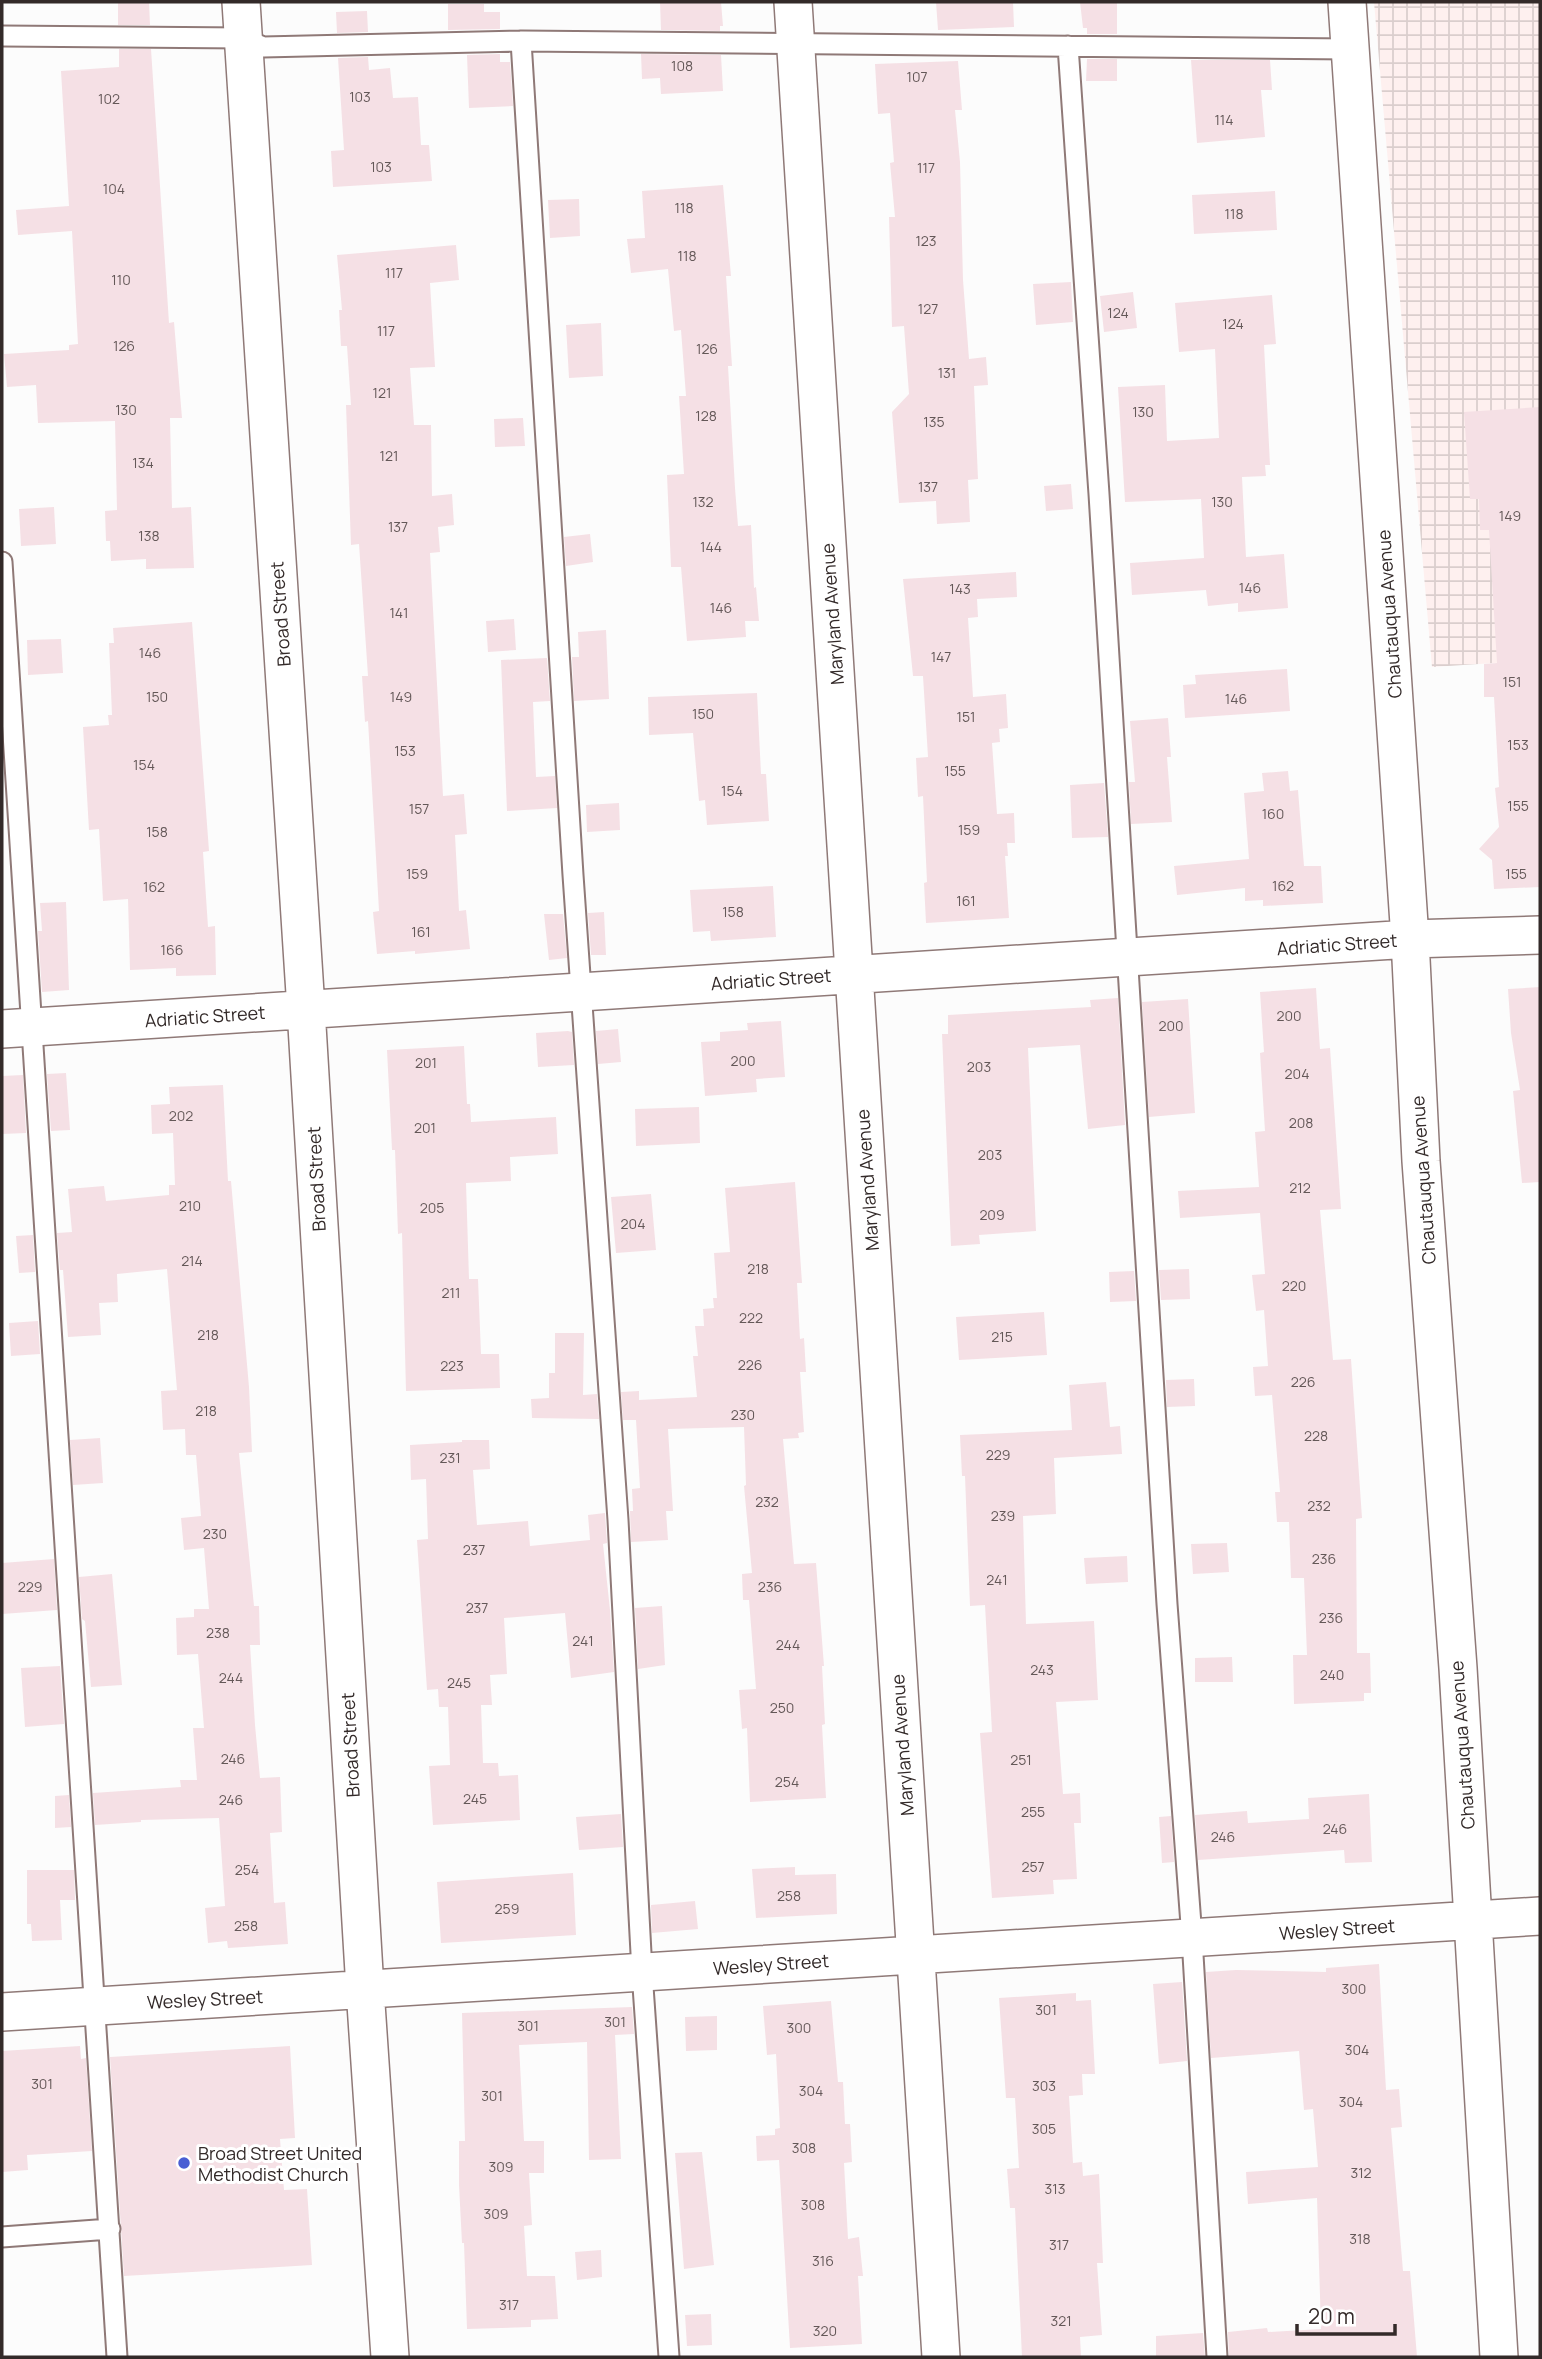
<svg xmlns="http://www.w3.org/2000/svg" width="1542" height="2359" viewBox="0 0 1542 2359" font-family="Manrope,sans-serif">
<defs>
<pattern id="industrial-grid" width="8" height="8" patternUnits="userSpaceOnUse" patternTransform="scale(1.75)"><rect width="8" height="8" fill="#fef0ef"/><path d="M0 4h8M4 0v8" fill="none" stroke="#dacecd"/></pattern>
</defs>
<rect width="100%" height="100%" fill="#fcfcfc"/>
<!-- industrial -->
<path fill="url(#industrial-grid)" d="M1374,2H1540V660L1432,667Z"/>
<!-- building -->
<path fill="#f5e0e5" d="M118,2H149L150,25H118Z
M660,2H721L723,26H720V31L661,30Z
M936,2H1013L1014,27L938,30Z
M1080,2H1117V34H1087V28H1083Z
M448,4H484V12H500V29L448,30Z
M367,11L368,32L337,33L336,12Z
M119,49H151L169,323L174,322L182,418H170L172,508L191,507L194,568L146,569V559L111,561L110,541H106L105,511L117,510L115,421L38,423L36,385L7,387L4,354L69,350V345L78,344L72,231L18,235L16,210L69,206L61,71L119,67Z
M500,54V62H510L513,106L469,108L467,55Z
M641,54L721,55L723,91L661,94L660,78L642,79Z
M368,57L369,70L390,68L393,98L418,97L421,145H429L432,181L333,187L331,151L344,150L338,58Z
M1087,59H1117V81H1086Z
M1191,60H1270L1272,90H1261L1265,137L1197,143Z
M958,61L962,110H955L960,162L963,280L969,359L986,357L988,385L974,386L978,479L968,480L970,522L937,524L936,501L899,503L892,412L909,394L904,326L892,327L889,217H895L890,163L894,162L890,113L878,114L875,64Z
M723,185L731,276H726L732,366H728L735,488L738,526L751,525L754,588L756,587L759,621H745L746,637L687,641L681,567H671L667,475L684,474L679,396H686L681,330L674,331L668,269L631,273L627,239L645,238L642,191Z
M1275,191L1277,230L1194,234L1192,195Z
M579,199L580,236L550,238L548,200Z
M456,245L459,280L430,283L435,367L410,368L414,425H431L432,496L452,494L454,525L438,527L440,552L430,553L443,796L464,794L467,834L455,835L459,911L466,910L470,949L415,954V951L377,954L373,912L379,911L375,840L368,721L365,722L362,676H368L359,544L351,545L346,405H351L347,346H341L339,310H342L337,255Z
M1071,282L1073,322L1036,325L1033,284Z
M1133,292L1137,328L1104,332L1100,296Z
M1272,295L1276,344L1264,345L1270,465H1265L1266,476L1242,477L1246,557L1284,554L1288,608L1238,612V603L1208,606L1206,590L1132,595L1130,563L1204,558L1201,499L1125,502L1118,387L1165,385L1167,441L1219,438L1215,349L1179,352L1175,303Z
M601,323L603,376L569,378L566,325Z
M1540,407V887L1494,889L1492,860L1479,849L1499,827L1495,788L1499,787L1494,697H1484V664L1497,663L1489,530H1480L1479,499H1470L1464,412Z
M523,418L525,446L495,447L494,419Z
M1071,484L1073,509L1046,511L1044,486Z
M54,507L56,544L21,546L19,509Z
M590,534L593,562L566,566L564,537Z
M1016,572L1017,597L977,599L978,617L968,618L973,697L1006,694L1008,728L999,729L1000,742L992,743L997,814L1014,813L1015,843H1007L1008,856H1005L1009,918L926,923L924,883L927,882L923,796L918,797L916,758L928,757L923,676H913L903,579Z
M514,619L516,650L488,652L486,621Z
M192,622L209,851L203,852L208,927L215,926L216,975L176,976V968L130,970L128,899L103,901L99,829L89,830L83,727L109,725L108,715H112L109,643H114L113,628Z
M606,630L609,699L574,701L572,657H579L578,632Z
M61,639L63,673L28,675L27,640Z
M547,658L550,701L533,702L536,777L555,776L557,808L507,811L501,660Z
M1287,669L1290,711L1185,718L1183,685L1196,684L1195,675Z
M757,693L761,774H766L769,821L707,825L705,800L699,801L693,733L649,735L648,697Z
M1168,718L1171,757H1167L1172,822L1131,824L1129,782H1135L1130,721Z
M1288,771L1290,791L1298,790L1304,866H1321L1323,903L1263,906V900L1245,901V888L1177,895L1174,866L1249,859L1244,793L1264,791L1262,773Z
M1104,783L1108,837L1072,838L1070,785Z
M619,803L620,830L587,832L586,805Z
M773,886L776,937L711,941L710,931L693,932L690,890Z
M66,902L69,990L42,992L38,931H42L40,903Z
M604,912L606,955H591L588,913Z
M544,914H563L567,958L549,960Z
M1540,987V1182L1522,1183L1513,1091L1520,1090L1511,1033L1508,989Z
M1316,988L1320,1049L1330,1048L1341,1209L1320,1210L1333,1360L1351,1359L1362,1518L1356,1519L1357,1653H1370L1371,1693H1364V1701L1294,1704L1293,1655H1307L1304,1578H1291L1289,1522H1277L1275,1492H1280L1272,1395L1255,1396L1253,1367L1268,1366L1264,1310L1256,1311L1252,1275L1265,1274L1260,1213L1180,1218L1178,1191L1259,1187L1255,1132L1265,1131L1260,1053L1264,1052L1260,992Z
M1118,998L1125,1125L1088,1129L1080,1045L1028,1048L1036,1231L979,1235L980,1244L951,1246L942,1034H948V1015L1091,1007L1090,1000Z
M1188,999L1195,1113L1149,1117L1142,1002Z
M781,1021L785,1077L756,1079L757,1092L705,1096L701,1042L720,1041V1032L748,1030L747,1023Z
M618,1029L621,1062L598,1064L596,1031Z
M568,1031L572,1032L574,1065L538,1067L536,1033Z
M464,1046L467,1104H470L471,1122L556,1117L558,1154L510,1157L511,1181L466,1183L469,1279H478L481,1354H499L500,1388L406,1391L402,1233L398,1234L395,1150H392L387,1050Z
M66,1073L70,1130L51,1131L47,1074Z
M23,1075L26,1133L2,1134V1076Z
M223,1085L228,1181H231L249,1387L252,1452L239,1453L254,1606H259L260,1645H250L255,1725L260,1778L280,1777L282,1832L270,1833L274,1903L285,1902L288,1944L228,1948L227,1941L208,1943L205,1908L225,1906L219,1818L141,1820V1822L95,1825L93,1793L181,1787L180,1780H197L193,1728H204L198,1654L177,1655L176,1618L194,1617V1609H209L204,1548L184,1550L181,1518L201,1516L196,1455H186L185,1429L163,1430L161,1391L177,1390L167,1269L117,1274L118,1302L99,1303L101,1335L68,1337L63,1270H60L57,1233L72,1232L68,1189L104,1186L106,1201L169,1195V1185H175L173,1133L152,1134L151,1105L170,1104L169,1087Z
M699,1107L700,1143L636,1146L635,1109Z
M795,1182L802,1283H797L800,1339L804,1338L806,1372H800L804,1432L798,1433L799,1438L783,1439L794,1564L816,1563L824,1666H822L825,1724L822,1725L826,1798L750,1802L747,1728L742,1729L739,1690L756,1689L749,1600H743L742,1574L752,1573L744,1486L746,1485L744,1427L668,1429L673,1511H666L668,1540L631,1542L630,1511H633L632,1489L640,1488L636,1420H623L621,1392L639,1391V1400L697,1397L693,1356H698L695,1326H704L703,1309L714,1308L713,1298H717L714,1253L730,1252L725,1188Z
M651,1194L656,1250L616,1253L611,1197Z
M33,1235L35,1272L19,1273L16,1236Z
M1189,1269L1190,1299L1161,1300L1159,1270Z
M1134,1271L1136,1301L1110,1302L1109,1272Z
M1044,1312L1047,1355L959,1360L956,1317Z
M38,1321L40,1354L11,1356L9,1323Z
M555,1333H584L583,1395L597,1394L599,1419L532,1418L531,1399L549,1398V1373H555Z
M1194,1379L1195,1406L1167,1407L1166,1380Z
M1106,1382L1110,1427L1120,1426L1122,1454L1054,1458L1056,1514L1023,1516L1026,1624L1094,1621L1098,1700L1056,1702L1063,1794L1080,1793L1081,1823H1074L1077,1879L1053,1880L1054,1894L992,1898L980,1733L992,1732L985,1605L970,1606L965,1476H962L960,1435L1072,1430L1069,1385Z
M100,1438L103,1483L73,1485L70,1440Z
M462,1440H489L490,1469L473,1470L477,1525L528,1521L530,1546L590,1540L588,1515L605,1513L607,1543L603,1544L610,1610L614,1672L571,1678L565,1613L504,1618L507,1674L490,1675L492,1705H481L483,1763H498L499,1776L518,1775L520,1820L433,1825L429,1766L450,1765L448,1707H439L438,1689L427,1690L417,1540L428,1539L426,1479L411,1480L410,1445L462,1442Z
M1227,1543L1229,1572L1193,1574L1191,1544Z
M1127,1556L1128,1582L1086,1584L1084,1558Z
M54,1559L57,1610L2,1614V1563Z
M112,1574L122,1685L91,1687L85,1621L82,1619L79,1577Z
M662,1606L665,1665L638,1669L635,1608Z
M1232,1657L1233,1682H1195V1658Z
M60,1666L64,1724L25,1727L21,1668Z
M1369,1794L1372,1862L1345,1863L1344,1850L1198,1860L1195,1815L1247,1811L1248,1823L1309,1819L1308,1798Z
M69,1795L71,1827L55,1828V1796Z
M621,1814L623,1847L579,1850L576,1817Z
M1171,1816L1174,1862L1162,1863L1159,1817Z
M795,1867V1875L836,1874L837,1914L756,1918L752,1869Z
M27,1870H74L75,1900H60L62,1940L32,1941L31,1924H27Z
M573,1873L576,1935L441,1943L437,1882Z
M695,1901L698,1929L652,1933L651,1905Z
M1379,1964L1386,2090L1399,2089L1402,2127L1391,2128L1403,2271H1410L1417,2357H1229L1228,2332L1267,2328L1268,2332L1321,2329L1317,2198L1248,2204L1246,2172L1318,2167L1313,2109L1304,2110L1299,2051L1211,2058L1206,1972L1236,1970L1326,1972V1968Z
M1182,1982L1187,2061L1159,2064L1153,1984Z
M1076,1993V2001L1091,2000L1095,2074H1082L1083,2095L1069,2096L1073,2163L1082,2162L1083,2176L1099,2174L1103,2263H1097L1102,2335L1080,2337L1081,2357H1022L1015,2208H1010L1007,2169L1019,2168L1015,2098H1006L999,1998Z
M831,2001L838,2082H843L845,2124H850L852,2162L844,2163L848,2239L859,2237L863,2276H858L862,2344L790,2348L779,2160L757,2161L756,2136L775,2135V2129L780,2128L776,2054L767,2055L763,2006Z
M632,2007L634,2034L615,2035L621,2159L589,2160L587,2042L519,2045L524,2141H544V2173H529L532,2225L524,2226L527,2276H555L558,2319L531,2320V2327L467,2329L464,2243H462L459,2185V2141H465L462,2013Z
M717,2016V2050L686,2051L685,2017Z
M80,2046L81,2059L86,2058L92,2151L27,2155L28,2170L2,2172V2051Z
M290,2046L295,2138L280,2139L284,2190L307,2189L312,2265L124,2276L110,2057Z
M702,2152L714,2265L684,2269L675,2153Z
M601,2250L602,2277L577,2280L575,2252Z
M711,2314L712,2345L687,2346L685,2315Z
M1203,2333L1205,2357H1156V2336Z"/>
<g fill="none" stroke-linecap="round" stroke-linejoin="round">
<defs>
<path id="service" d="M2,36L243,38L263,47L521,41L1350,49
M521,41L573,875L618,1520L642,1972L669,2357
M1068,46L1099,494L1167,1604L1192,1938L1217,2357
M2,562L117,2357
M2,2237L110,2229"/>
<path id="minor" d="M241,2L306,1009L365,1989L390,2357
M793,2L941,2357
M1347,2L1410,939L1421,1161L1458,1668L1499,2357
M2,1029L1410,939L1540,935
M2,2012L1540,1916"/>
</defs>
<!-- service casing -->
<use href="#service" stroke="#8f7977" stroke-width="23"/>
<!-- minor casing -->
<use href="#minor" stroke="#8f7977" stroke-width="40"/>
<!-- service -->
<use href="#service" stroke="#fff" stroke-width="19"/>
<!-- minor -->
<use href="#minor" stroke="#fff" stroke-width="37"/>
</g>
<!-- markers -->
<circle fill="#495ed3" stroke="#fff" stroke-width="2.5" cx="184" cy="2163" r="7"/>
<g text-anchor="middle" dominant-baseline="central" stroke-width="6" stroke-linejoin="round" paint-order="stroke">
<!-- number labels -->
<g font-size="14" fill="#645858">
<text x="682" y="65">108</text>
<text x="917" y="76">107</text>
<text x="360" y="96">103</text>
<text x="109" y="98">102</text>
<text x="1224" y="119">114</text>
<text x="381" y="166">103</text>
<text x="926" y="167">117</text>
<text x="114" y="188">104</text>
<text x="684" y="207">118</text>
<text x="1234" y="213">118</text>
<text x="926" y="240">123</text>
<text x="687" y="255">118</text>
<text x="394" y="272">117</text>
<text x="121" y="279">110</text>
<text x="928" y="308">127</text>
<text x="1118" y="312">124</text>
<text x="1233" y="323">124</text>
<text x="386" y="330">117</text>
<text x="124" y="345">126</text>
<text x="707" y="348">126</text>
<text x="947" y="372">131</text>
<text x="382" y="392">121</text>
<text x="126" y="409">130</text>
<text x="1143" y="411">130</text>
<text x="706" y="415">128</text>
<text x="934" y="421">135</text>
<text x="389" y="455">121</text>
<text x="143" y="462">134</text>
<text x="928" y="486">137</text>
<text x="703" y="501">132</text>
<text x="1222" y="501">130</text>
<text x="1510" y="515">149</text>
<text x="398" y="526">137</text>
<text x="149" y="535">138</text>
<text x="711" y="546">144</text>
<text x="1250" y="587">146</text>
<text x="960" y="588">143</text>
<text x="721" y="607">146</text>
<text x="399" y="612">141</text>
<text x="150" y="652">146</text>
<text x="941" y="656">147</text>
<text x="1512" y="681">151</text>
<text x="157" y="696">150</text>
<text x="401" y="696">149</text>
<text x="1236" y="698">146</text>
<text x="703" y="713">150</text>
<text x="966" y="716">151</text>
<text x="1518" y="744">153</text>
<text x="405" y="750">153</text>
<text x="144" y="764">154</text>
<text x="955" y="770">155</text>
<text x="732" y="790">154</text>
<text x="1518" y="805">155</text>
<text x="419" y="808">157</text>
<text x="1273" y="813">160</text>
<text x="969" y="829">159</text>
<text x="157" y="831">158</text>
<text x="417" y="873">159</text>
<text x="1516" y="873">155</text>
<text x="1283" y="885">162</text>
<text x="154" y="886">162</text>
<text x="966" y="900">161</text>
<text x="733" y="911">158</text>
<text x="421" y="931">161</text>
<text x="172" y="949">166</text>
<text x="1289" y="1015">200</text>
<text x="1171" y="1025">200</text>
<text x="743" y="1060">200</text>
<text x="426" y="1062">201</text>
<text x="979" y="1066">203</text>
<text x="1297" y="1073">204</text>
<text x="181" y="1115">202</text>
<text x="1301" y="1122">208</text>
<text x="425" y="1127">201</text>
<text x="990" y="1154">203</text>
<text x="1300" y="1187">212</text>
<text x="190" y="1205">210</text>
<text x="432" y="1207">205</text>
<text x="992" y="1214">209</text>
<text x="633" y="1223">204</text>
<text x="192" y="1260">214</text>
<text x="758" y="1268">218</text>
<text x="1294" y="1285">220</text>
<text x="451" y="1292">211</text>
<text x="751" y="1317">222</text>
<text x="208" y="1334">218</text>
<text x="1002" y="1336">215</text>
<text x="750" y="1364">226</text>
<text x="452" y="1365">223</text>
<text x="1303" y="1381">226</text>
<text x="206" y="1410">218</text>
<text x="743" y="1414">230</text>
<text x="1316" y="1435">228</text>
<text x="998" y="1454">229</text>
<text x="450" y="1457">231</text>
<text x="767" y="1501">232</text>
<text x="1319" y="1505">232</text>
<text x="1003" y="1515">239</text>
<text x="215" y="1533">230</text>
<text x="474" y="1549">237</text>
<text x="1324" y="1558">236</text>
<text x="997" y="1579">241</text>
<text x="30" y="1586">229</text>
<text x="770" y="1586">236</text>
<text x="477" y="1607">237</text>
<text x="1331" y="1617">236</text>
<text x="218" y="1632">238</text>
<text x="583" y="1640">241</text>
<text x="788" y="1644">244</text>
<text x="1042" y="1669">243</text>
<text x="1332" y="1674">240</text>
<text x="231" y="1677">244</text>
<text x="459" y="1682">245</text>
<text x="782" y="1707">250</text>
<text x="233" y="1758">246</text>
<text x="1021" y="1759">251</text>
<text x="787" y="1781">254</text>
<text x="475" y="1798">245</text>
<text x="231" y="1799">246</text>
<text x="1033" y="1811">255</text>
<text x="1335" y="1828">246</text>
<text x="1223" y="1836">246</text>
<text x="1033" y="1866">257</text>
<text x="247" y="1869">254</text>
<text x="789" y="1895">258</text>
<text x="507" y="1908">259</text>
<text x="246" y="1925">258</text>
<text x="1354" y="1988">300</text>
<text x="1046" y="2009">301</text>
<text x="615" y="2021">301</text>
<text x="528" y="2025">301</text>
<text x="799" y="2027">300</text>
<text x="1357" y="2049">304</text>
<text x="42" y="2083">301</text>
<text x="1044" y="2085">303</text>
<text x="811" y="2090">304</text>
<text x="492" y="2095">301</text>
<text x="1351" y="2101">304</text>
<text x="1044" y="2128">305</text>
<text x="804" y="2147">308</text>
<text x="501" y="2166">309</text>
<text x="1361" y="2172">312</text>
<text x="1055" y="2188">313</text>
<text x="813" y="2204">308</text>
<text x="496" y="2213">309</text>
<text x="1360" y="2238">318</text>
<text x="1059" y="2244">317</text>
<text x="823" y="2260">316</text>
<text x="509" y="2304">317</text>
<text x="1061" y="2320">321</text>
<text x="825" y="2330">320</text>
</g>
<!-- street labels -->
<g font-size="18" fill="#332a29" stroke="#fff">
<text transform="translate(280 614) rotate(-94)">Broad Street</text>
<text transform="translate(832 614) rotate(-94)">Maryland Avenue</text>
<text transform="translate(1389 614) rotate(-94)">Chautauqua Avenue</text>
<text transform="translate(1337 944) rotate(-4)">Adriatic Street</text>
<text transform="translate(771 979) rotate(-4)">Adriatic Street</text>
<text transform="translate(205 1016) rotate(-4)">Adriatic Street</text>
<text transform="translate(316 1179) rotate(-93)">Broad Street</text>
<text transform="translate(867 1180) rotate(-94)">Maryland Avenue</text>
<text transform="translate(1423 1180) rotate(-94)">Chautauqua Avenue</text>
<text transform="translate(350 1745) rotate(-93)">Broad Street</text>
<text transform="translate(902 1745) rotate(-94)">Maryland Avenue</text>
<text transform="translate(1462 1745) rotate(-94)">Chautauqua Avenue</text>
<text transform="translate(1337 1929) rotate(-4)">Wesley Street</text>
<text transform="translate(771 1964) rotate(-4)">Wesley Street</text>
<text transform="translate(205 1999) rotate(-3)">Wesley Street</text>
</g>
<!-- poi labels -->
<g font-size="18" fill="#332a29" stroke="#fff" text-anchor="start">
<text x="198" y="2153">Broad Street United<tspan x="198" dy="21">Methodist Church</tspan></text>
</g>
</g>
<!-- border -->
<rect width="1542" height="2359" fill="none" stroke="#332a29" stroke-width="7"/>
<!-- scale -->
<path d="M1297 2324v10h98v-10" fill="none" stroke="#332a29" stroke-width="3.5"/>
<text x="1308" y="2324" font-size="21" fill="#332a29" stroke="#ffffff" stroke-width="5" paint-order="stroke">20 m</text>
</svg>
